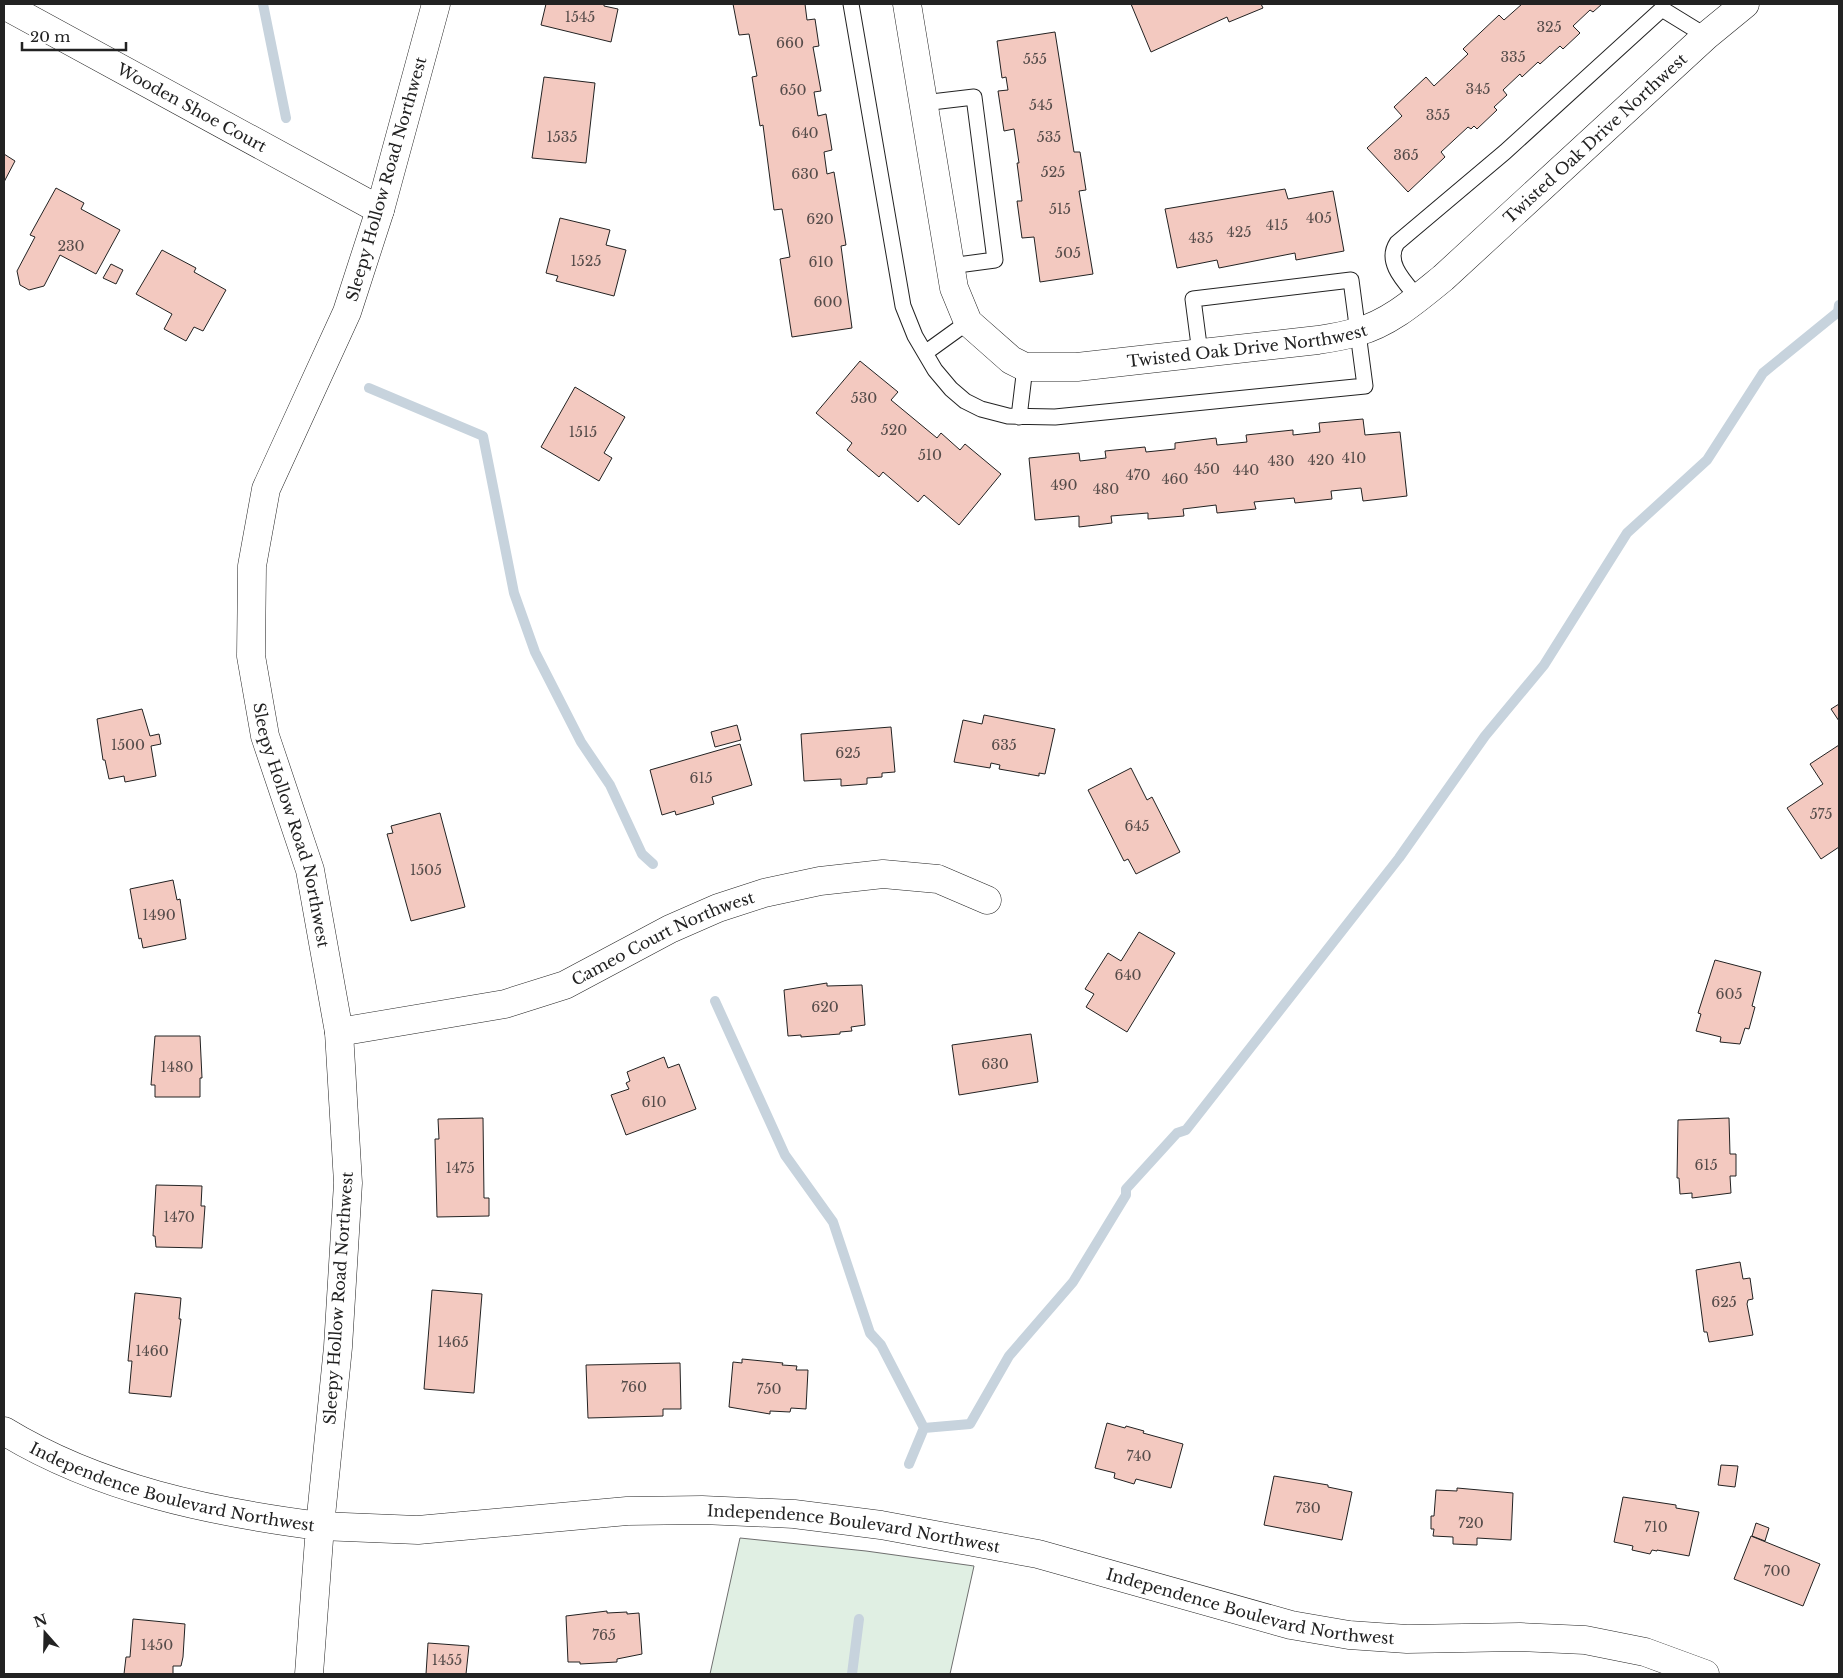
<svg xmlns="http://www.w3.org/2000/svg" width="1843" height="1678" viewBox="0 0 1843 1678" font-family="'Libre Baskerville',serif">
<rect width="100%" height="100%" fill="#fff"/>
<!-- green -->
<path fill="#e0efe3" stroke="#6f6f6f" d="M740,1538L866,1551L974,1566L950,1674H710Z"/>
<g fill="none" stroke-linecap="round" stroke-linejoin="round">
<!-- stream -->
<path stroke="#c7d3dd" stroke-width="10" d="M263,4L286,118
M369,388L483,436L514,593L535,652L581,742L610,785L642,854L653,864
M715,1001L785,1155L833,1222L870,1333L881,1345L924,1428
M924,1428L970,1424L1009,1356L1073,1282L1126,1195V1189L1177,1133L1186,1130L1399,858L1485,736L1544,665L1627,533L1707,460L1763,373L1838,312L1839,305
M909,1464L924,1428
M852,1674L859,1619"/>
</g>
<!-- building -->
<path fill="#f3c9c0" stroke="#222" d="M546,4H604V6L618,9L611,42L541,25Z
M733,4H805L807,20L815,19L819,46L813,47L821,91L814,92L818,116L826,114L832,150L824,152L827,174L834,172L846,245L841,246L852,328L792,337L780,259L790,257L782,209L774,210L763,125L760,126L752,77L757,76L749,34L739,35Z
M1131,4H1261L1263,8L1229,22L1227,17L1151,52Z
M1522,4H1602L1593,12L1590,10L1573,26L1580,33L1563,49L1560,46L1540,64L1538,62L1522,77L1520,74L1503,90L1507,95L1494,107L1497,110L1477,129L1474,126L1471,129L1468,127L1441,152L1445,157L1408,192L1367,148L1402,116L1394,107L1426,77L1434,86L1468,54L1463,49L1499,15L1504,20Z
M1055,32L1074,152H1080L1086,190L1079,191L1093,274L1040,282L1034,237L1022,238L1017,201H1022L1017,163H1019L1014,129L1004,131L998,91L1008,90L1006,77L1002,78L997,41Z
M544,77L595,83L586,163L532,158Z
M4,154L15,161L4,182Z
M56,188L84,203L81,209L120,230L96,274L60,255L44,286L29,290L20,285L17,271L35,237L30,235Z
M1285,189L1288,199L1333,191L1344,251L1296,260L1295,253L1219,268L1217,260L1177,268L1165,209Z
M560,218L610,230L606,245L626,250L614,296L556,281L558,276L546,273Z
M162,250L196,268L194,272L226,290L203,331L194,327L186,341L164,329L172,314L136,294Z
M111,264L123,270L116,284L103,278Z
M860,361L898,392L891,400L937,438L941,433L960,450L965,444L1001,474L959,525L924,495L918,502L883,472L879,477L847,450L852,443L816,413Z
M575,387L625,417L604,453L612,458L599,481L541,447Z
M1363,419L1365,435L1400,432L1407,496L1363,501L1361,488L1331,491L1332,499L1295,503L1294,498L1254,502L1256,509L1217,513L1216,505L1183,509L1184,516L1148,519V513L1111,516L1112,523L1079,527V516L1035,520L1029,458L1079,453L1080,461L1106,458L1105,451L1145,447L1146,452L1175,449V443L1216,438L1217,445L1247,442L1246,435L1293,430V435L1320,432L1319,423Z
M1839,704V721L1831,709Z
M142,709L150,736L159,734L161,744L151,746L156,776L125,782L124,776L109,779L105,760H103L97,719Z
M984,715L1055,729L1045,774L1039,773V776L999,769L1000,765L991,763L990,768L954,762L963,720L982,724Z
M737,725L741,740L715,747L711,732Z
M891,727L895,772L882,773V777L867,778V784L841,786V779L804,781L801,734Z
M740,744L752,785L712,797L714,804L676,815L675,811L662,815L650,770Z
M1839,745V847L1821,859L1787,808L1823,784L1810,764Z
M1131,768L1147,800L1152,797L1180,852L1136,874L1128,859L1124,861L1088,790Z
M440,813L465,907L411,921L387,834L393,833L391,826Z
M173,880L177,900L180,899L186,939L143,948L141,938L139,939L130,889Z
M1139,932L1175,953L1127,1032L1086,1007L1094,994L1085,989L1108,953L1121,961Z
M1715,960L1761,972L1752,1006L1755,1007L1749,1029L1745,1028L1740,1044L1720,1042L1721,1037L1696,1031L1701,1014L1698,1013Z
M827,983V986L862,985L865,1025L851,1027L852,1031L840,1032V1034L801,1037V1035L788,1036L784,990Z
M1031,1034L1038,1082L959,1095L952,1045Z
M155,1036H200L202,1078H200V1097H155V1085H151Z
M664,1057L668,1068L679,1064L696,1109L626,1135L611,1095L629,1089L626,1083L630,1081L627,1072Z
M483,1118L484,1198H489V1216L437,1217L435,1139H439L438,1119Z
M1729,1118L1730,1154H1736V1176H1730L1731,1193L1692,1198V1193L1680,1194L1679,1178H1677L1678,1120Z
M156,1185L202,1186L201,1206H205L202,1248L156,1247L155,1236H153Z
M1740,1262L1743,1279L1750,1278L1753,1299L1748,1300L1747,1304L1753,1335L1709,1342L1707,1332H1704L1696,1270Z
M432,1290L482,1294L474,1393L424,1389Z
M135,1293L181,1298L179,1319H181L171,1397L129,1393L132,1361H128Z
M742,1359L783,1363L782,1365L797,1366L796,1370H808L806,1409L791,1408L790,1412L770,1411V1414L729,1407L733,1362L742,1363Z
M680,1363L681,1409H663V1416L588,1418L586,1365Z
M1107,1423L1125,1428L1126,1426L1144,1431L1143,1433L1183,1444L1171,1488L1136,1479L1134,1484L1114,1478L1115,1473L1095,1468Z
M1721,1465L1738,1466L1735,1487L1718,1485Z
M1274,1476L1328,1485V1487L1352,1492L1342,1540L1264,1525Z
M1457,1488L1513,1493L1511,1540L1477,1538V1545L1453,1544V1537L1433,1536L1434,1529H1431V1516H1434L1436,1490L1457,1491Z
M1623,1497L1676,1505V1508L1699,1512L1689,1556L1657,1550V1551L1652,1550L1650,1554L1632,1550L1633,1546L1614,1542Z
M1756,1523L1769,1528L1765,1541L1752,1536Z
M1751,1536L1820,1564L1803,1606L1734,1579Z
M607,1611V1613L627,1612V1614L639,1613L642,1654L617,1659V1662L580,1664V1662H568L566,1616Z
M133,1619L185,1624L183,1657L181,1666H173V1674H124L126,1657H130Z
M428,1643L469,1646L466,1674H426Z"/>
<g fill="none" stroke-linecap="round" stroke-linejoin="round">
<defs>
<path id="lane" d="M851,4L903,306L915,336L935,370L951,389L965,401L981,409L1008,416L1055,417L1365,386L1351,280L1193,299L1200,353
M923,103L974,97L995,260L950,266
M1418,298C1406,283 1384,263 1397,243L1505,152L1662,9L1706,36
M925,353L968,322
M1019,417L1025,367"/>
<g id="street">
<path id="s1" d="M907,4L954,288L968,322L1011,360L1025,367H1077L1318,340C1331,338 1344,336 1357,332C1390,323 1417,299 1443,278L1706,36L1745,4"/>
<path id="s2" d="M4,5L380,210"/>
<path id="s3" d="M339,1032L505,1004L565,985L670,929L718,908L764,893L820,881L883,874L938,879L987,900"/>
<path id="s4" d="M4,1431C99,1489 211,1512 320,1526L309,1674"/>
</g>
<g id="secondary">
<path id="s5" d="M436,4L380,210L347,312L266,489L252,566L251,656L265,736L310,870L339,1032L348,1183L338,1347L320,1526L418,1530L627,1511L702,1510L794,1514L881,1525L1038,1554L1291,1625L1349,1635L1407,1639L1520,1637L1585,1640L1645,1652L1705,1674"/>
</g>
</defs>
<!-- lane casing -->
<use href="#lane" stroke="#222" stroke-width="17"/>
<!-- street casing -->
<use href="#street" stroke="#222" stroke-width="29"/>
<!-- secondary casing -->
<use href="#secondary" stroke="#222" stroke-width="29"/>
<!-- lane -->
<use href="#lane" stroke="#fff" stroke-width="15"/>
<!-- street -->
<use href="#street" stroke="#fff" stroke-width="28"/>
<!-- secondary -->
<use href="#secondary" stroke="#fff" stroke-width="28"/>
</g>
<g text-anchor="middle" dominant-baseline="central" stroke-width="4" stroke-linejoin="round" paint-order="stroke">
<!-- number labels -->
<g font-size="14" fill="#564c4a">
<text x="580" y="17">1545</text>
<text x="1549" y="27">325</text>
<text x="790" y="43">660</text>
<text x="1513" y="57">335</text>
<text x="1035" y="59">555</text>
<text x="1478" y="89">345</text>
<text x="793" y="90">650</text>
<text x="1041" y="105">545</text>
<text x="1438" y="115">355</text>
<text x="805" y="133">640</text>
<text x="562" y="137">1535</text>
<text x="1049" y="137">535</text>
<text x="1406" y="155">365</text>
<text x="1053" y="172">525</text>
<text x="805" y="174">630</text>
<text x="1060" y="209">515</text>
<text x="1319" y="218">405</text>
<text x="820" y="219">620</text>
<text x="1277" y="225">415</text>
<text x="1239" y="232">425</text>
<text x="1201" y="238">435</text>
<text x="71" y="246">230</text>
<text x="1068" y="253">505</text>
<text x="586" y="261">1525</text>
<text x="821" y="262">610</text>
<text x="828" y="302">600</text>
<text x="864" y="398">530</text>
<text x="894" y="430">520</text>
<text x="583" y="432">1515</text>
<text x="930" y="455">510</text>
<text x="1354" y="458">410</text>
<text x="1321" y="460">420</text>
<text x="1281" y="461">430</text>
<text x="1207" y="469">450</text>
<text x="1246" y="470">440</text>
<text x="1138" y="475">470</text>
<text x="1175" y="479">460</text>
<text x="1064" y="485">490</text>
<text x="1106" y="489">480</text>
<text x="128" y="745">1500</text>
<text x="1004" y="745">635</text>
<text x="848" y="753">625</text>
<text x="701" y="778">615</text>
<text x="1821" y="814">575</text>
<text x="1137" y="826">645</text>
<text x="426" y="870">1505</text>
<text x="159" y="915">1490</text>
<text x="1128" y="975">640</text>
<text x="1729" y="994">605</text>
<text x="825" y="1007">620</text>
<text x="995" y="1064">630</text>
<text x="177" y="1067">1480</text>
<text x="654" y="1102">610</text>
<text x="1706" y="1165">615</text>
<text x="460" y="1168">1475</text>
<text x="179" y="1217">1470</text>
<text x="1724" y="1302">625</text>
<text x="453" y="1342">1465</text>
<text x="152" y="1351">1460</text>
<text x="634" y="1387">760</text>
<text x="769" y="1389">750</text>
<text x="1139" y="1456">740</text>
<text x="1308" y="1508">730</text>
<text x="1471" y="1523">720</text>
<text x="1656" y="1527">710</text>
<text x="1777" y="1571">700</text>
<text x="604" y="1635">765</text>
<text x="157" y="1645">1450</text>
<text x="447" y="1660">1455</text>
</g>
<!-- street labels -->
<g font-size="16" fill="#222" stroke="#fff">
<text stroke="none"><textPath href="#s2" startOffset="214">Wooden Shoe Court</textPath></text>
<text stroke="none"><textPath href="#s1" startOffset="1041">Twisted Oak Drive Northwest</textPath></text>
<text transform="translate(386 179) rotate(-74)">Sleepy Hollow Road Northwest</text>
<text stroke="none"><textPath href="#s1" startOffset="621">Twisted Oak Drive Northwest</textPath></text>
<text stroke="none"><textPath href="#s5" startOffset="858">Sleepy Hollow Road Northwest</textPath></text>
<text stroke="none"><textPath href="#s3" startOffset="340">Cameo Court Northwest</textPath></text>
<text transform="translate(338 1298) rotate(-86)">Sleepy Hollow Road Northwest</text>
<text stroke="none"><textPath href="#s4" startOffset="179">Independence Boulevard Northwest</textPath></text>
<text stroke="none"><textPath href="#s5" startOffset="2102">Independence Boulevard Northwest</textPath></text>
<text stroke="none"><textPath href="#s5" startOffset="2508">Independence Boulevard Northwest</textPath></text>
</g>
</g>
<!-- border -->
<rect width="1843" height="1678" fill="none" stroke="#222222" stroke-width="10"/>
<!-- north arrow -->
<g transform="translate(45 1633) rotate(340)" stroke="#ffffff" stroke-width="4" paint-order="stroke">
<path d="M0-4L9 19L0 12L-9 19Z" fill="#222222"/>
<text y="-8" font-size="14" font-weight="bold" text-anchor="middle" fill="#222222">N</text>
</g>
<!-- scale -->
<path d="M22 42v8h104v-8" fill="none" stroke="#222222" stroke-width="2.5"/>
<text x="30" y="42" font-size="15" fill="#222222" stroke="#ffffff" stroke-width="4" paint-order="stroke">20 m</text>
</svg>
